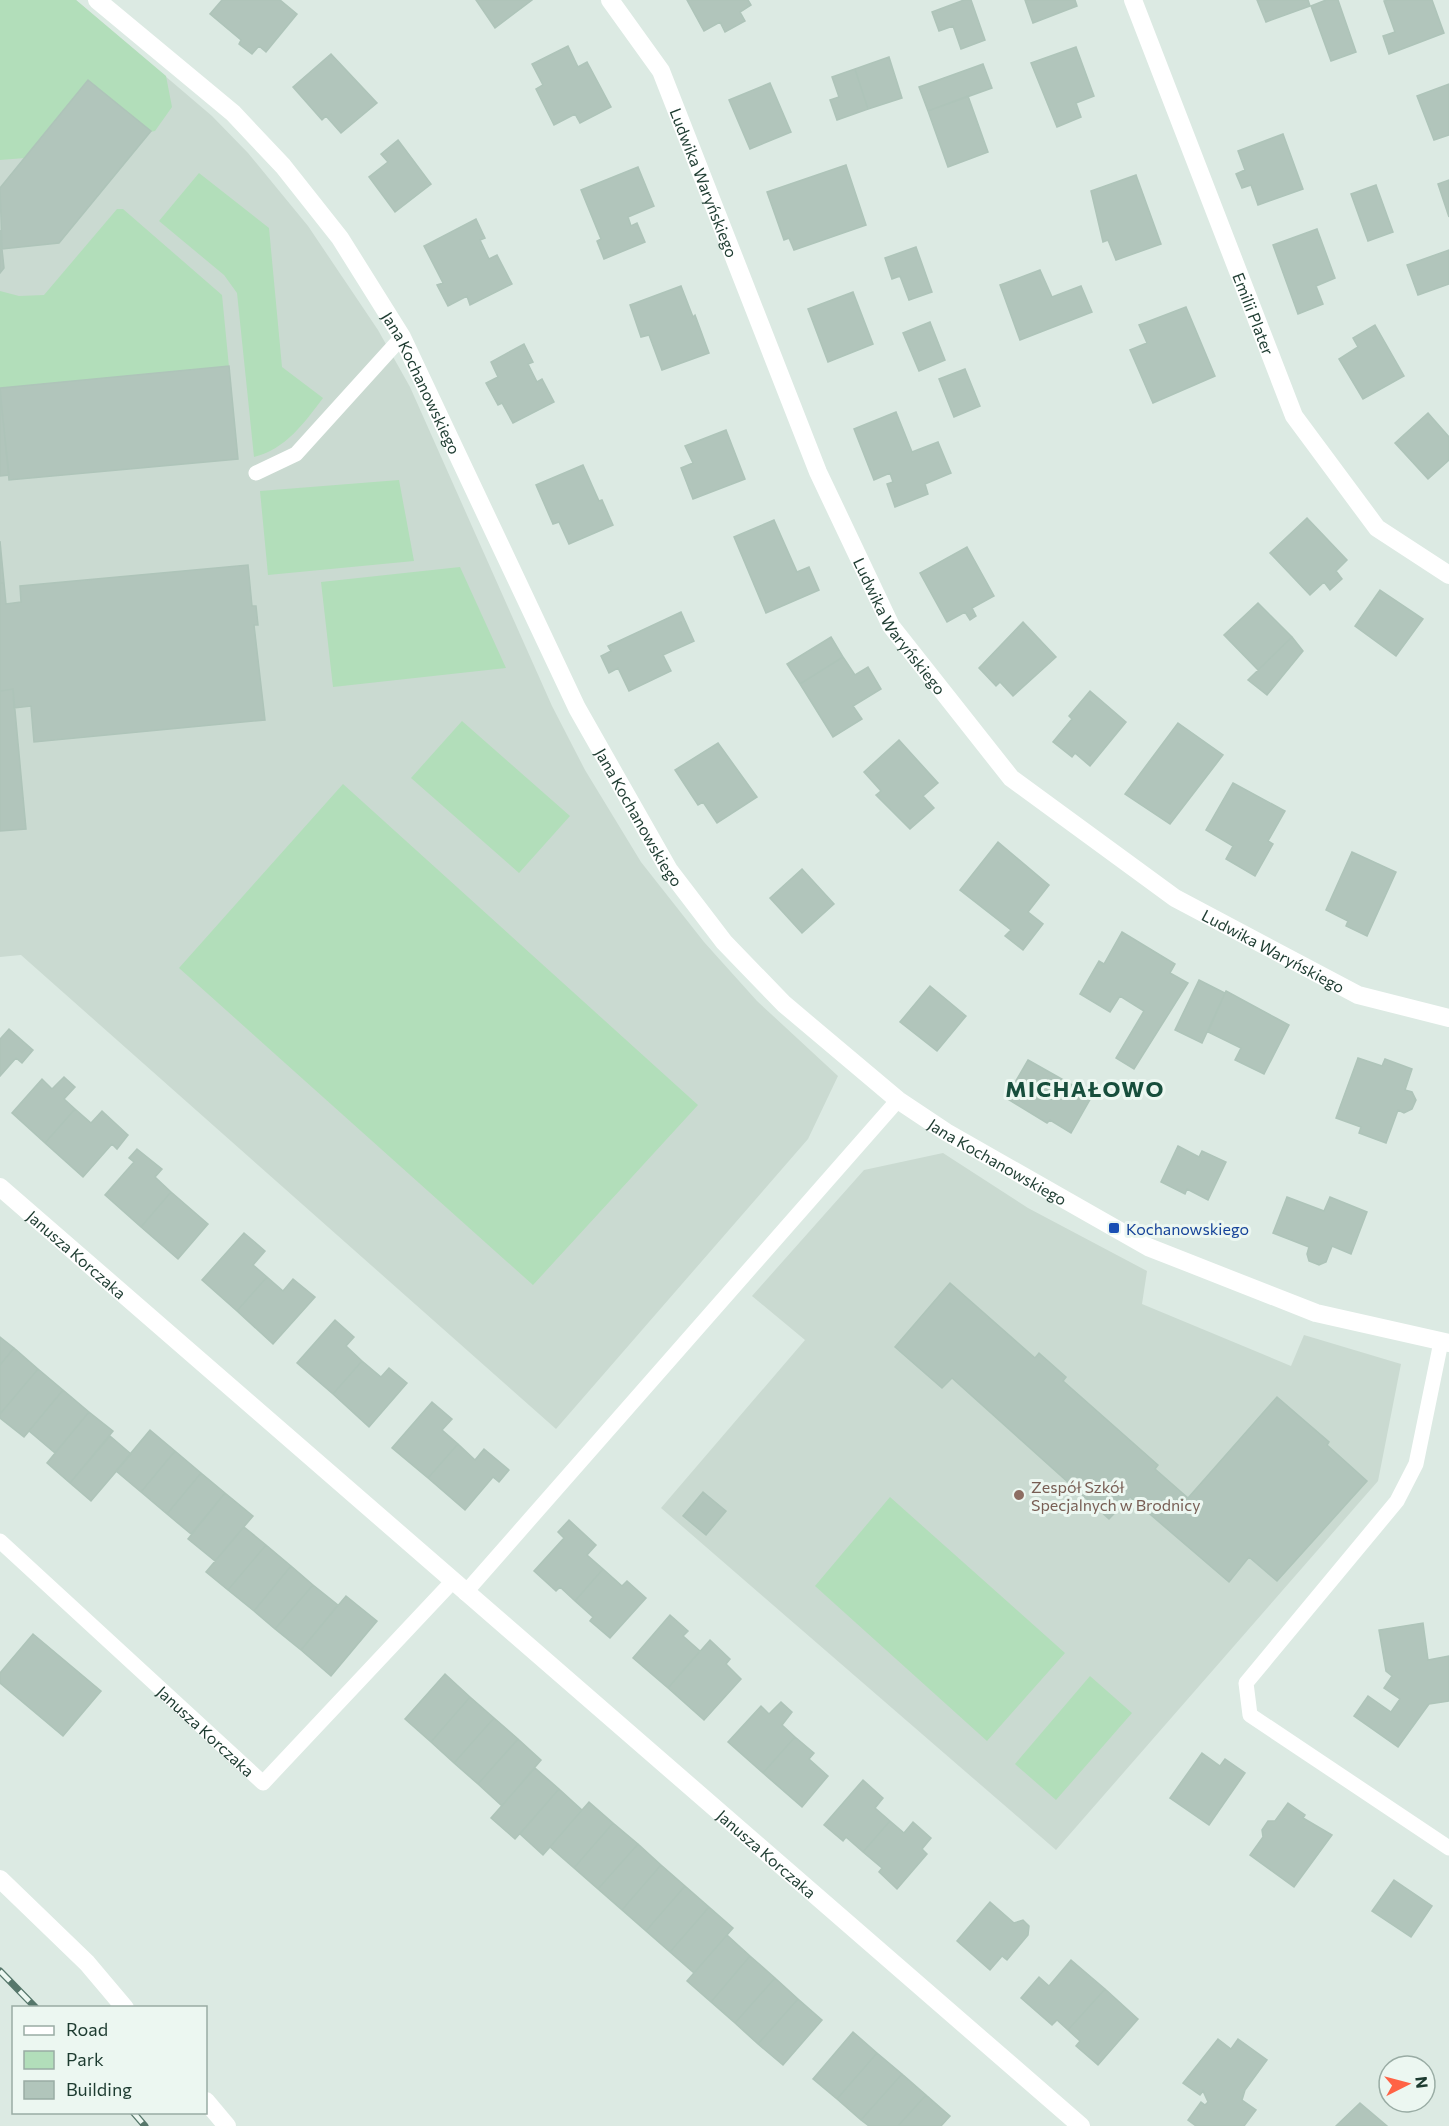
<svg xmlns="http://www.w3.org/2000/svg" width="1449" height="2126" viewBox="0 0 1449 2126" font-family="Commissioner,sans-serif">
<rect width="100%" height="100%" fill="#dceae3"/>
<!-- built -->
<path fill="#cadad1" d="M0,0H76L212,116L248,153L308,226L378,330L410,387L552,706L585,770L641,862L704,942L757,1001L838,1076L808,1139L556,1429L21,955L0,957Z
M943,1153L1028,1208L1147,1271L1142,1304L1291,1366L1304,1335L1401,1364L1378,1481L1056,1850L661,1508L805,1340L752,1296L864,1170Z"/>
<!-- green -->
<path fill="#b2deba" d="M0,0H76L166,76L172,107L155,131L25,158L0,160Z
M199,173L269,228L282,367L323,398C304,423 286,449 254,457L237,293L224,275L159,221Z
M117,209H123L222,295L229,367L0,389V291L19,296L44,295Z
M399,480L414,561L268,575L260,491Z
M460,567L506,668L333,687L321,582Z
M462,721L570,816L519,873L411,778Z
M343,784L698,1105L533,1285L179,968Z
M890,1497L1065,1653L987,1741L815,1586Z
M1090,1676L1132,1713L1056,1800L1015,1764Z"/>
<!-- building -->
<path fill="#b1c5bb" stroke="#aec4b9" stroke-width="1.5" d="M222,0H280L297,14L266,52L259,46L252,54L239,44L241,40L210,14Z
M476,0H532L495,28Z
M687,0H748L751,5L740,12L745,21L725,32L720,22L704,31Z
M964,0H971L985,40L961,49L953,26L939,31L932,12Z
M1025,0H1075L1077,6L1033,23Z
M1257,0H1308L1310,6L1266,22Z
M1326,0H1338L1356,52L1331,61L1311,6Z
M1388,0H1432L1444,33L1389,54L1383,36L1395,32L1384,1Z
M568,46L578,67L587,62L611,107L580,123L575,114L554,125L536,89L543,85L532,64Z
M1076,47L1094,96L1076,103L1081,117L1057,127L1031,63Z
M331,54L377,103L341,133L326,116L322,120L293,87Z
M889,57L902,98L868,109L855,69Z
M983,64L992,88L928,111L919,87Z
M855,69L868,109L837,120L830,100L839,97L832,77Z
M88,80L151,131L59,243L2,249L0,188Z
M770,83L791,132L750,149L729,100Z
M1449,84V135L1434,140L1417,96Z
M968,96L988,152L948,167L928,111Z
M1283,134L1303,189L1258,205L1251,185L1242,188L1236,174L1245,170L1238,151Z
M398,140L431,184L395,212L369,177L388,162L381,154Z
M846,165L866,225L794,250L789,238L784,240L767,192Z
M638,167L654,206L628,217L631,226L637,223L645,242L604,259L597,241L601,239L581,190Z
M1136,175L1161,244L1116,260L1108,240L1103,242L1091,191Z
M1449,180V217L1438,184Z
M1376,185L1393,232L1368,241L1351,194Z
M476,219L485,238L480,240L489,259L497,255L512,284L470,305L467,296L448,306L437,285L443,283L424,246Z
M1317,229L1335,278L1316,286L1323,304L1298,314L1273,245Z
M0,230L4,268L0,273Z
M916,247L932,292L909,300L900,276L892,279L885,258Z
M1449,250V284L1418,295L1407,265Z
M1040,270L1052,297L1081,286L1092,312L1020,340L1000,285Z
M681,286L693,317L695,315L709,353L662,370L649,335L641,337L630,305Z
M853,292L873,344L828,362L808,309Z
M1186,307L1215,376L1153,403L1130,350L1147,343L1139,325Z
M930,322L945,360L919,371L903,333Z
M1375,325L1404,376L1363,399L1339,359L1358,347L1353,338Z
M524,344L533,362L528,364L537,382L542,379L554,402L513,423L502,403L498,405L486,383L498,377L491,362Z
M229,366L238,459L9,480L0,388Z
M965,369L980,406L954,417L939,379Z
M0,393L9,475L0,476Z
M896,412L912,452L938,442L951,473L925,484L928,494L895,507L887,484L893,482L890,473L874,480L854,429Z
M1428,413L1449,437V460L1428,479L1395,443Z
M726,430L745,479L693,499L681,468L693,463L685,446Z
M583,465L599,501L602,500L613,525L569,544L559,522L553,524L536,485Z
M1307,518L1347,560L1336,571L1342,579L1330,590L1324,582L1310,595L1270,553Z
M774,520L797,572L809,567L819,590L766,613L734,537Z
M0,541L4,583H0Z
M967,547L994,596L972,608L976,616L970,620L965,612L947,622L920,573Z
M248,565L252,606H256L258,625H254L265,720L34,742L31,706L14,708L13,689L0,691V583H4L6,604L21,602L20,586Z
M1380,590L1423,619L1396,656L1355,626Z
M1258,603L1292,637L1258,670L1224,635Z
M681,612L694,641L663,655L671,671L629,691L618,668L609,673L601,656L611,651L608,646Z
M1023,622L1056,657L1013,696L1000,682L996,686L979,668Z
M831,637L843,657L800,684L787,664Z
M1292,637L1303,651L1267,695L1248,680Z
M843,657L855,675L868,667L881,689L853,706L862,719L833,737L800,684Z
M13,689L26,829L0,831V691Z
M1090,691L1126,722L1090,766L1075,753L1072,757L1053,742L1072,719L1069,716Z
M1178,723L1223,755L1170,824L1125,794Z
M899,740L938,783L923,796L934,808L910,829L876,795L881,791L864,772Z
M718,743L757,797L717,823L703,802L698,805L675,770Z
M1233,783L1285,811L1268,841L1273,844L1255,876L1226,859L1233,846L1206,830Z
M998,842L1049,885L1028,912L1043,924L1023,950L1005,936L1011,930L960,890Z
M1352,852L1396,872L1367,936L1346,926L1348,921L1326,910Z
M802,869L834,904L802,933L770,898Z
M1122,932L1175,964L1170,973L1188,983L1134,1069L1116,1058L1144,1011L1120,996L1110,1012L1080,994L1099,961L1104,964Z
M1199,980L1225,993L1202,1043L1175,1030Z
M930,986L966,1016L937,1051L900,1022Z
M1226,991L1289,1025L1264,1074L1235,1060L1241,1048L1208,1032Z
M9,1029L33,1050L22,1063L16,1058L0,1076V1039Z
M1358,1058L1382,1066L1385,1059L1412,1069L1405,1090L1412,1092L1416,1100L1412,1109L1404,1113L1398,1110L1386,1143L1359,1133L1361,1127L1336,1118Z
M1028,1060L1092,1096L1071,1133L1050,1120L1047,1123L1006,1098Z
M64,1077L75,1087L64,1099L75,1109L45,1143L12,1113L42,1079L52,1089Z
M75,1109L91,1123L102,1111L128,1135L117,1149L112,1144L83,1177L45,1143Z
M1178,1146L1199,1157L1202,1151L1226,1162L1208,1200L1187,1189L1185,1194L1161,1182Z
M137,1149L162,1169L155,1177L171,1192L141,1227L105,1195L134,1162L129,1158Z
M171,1192L208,1224L178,1259L141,1227Z
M1287,1197L1324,1211L1330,1197L1367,1212L1351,1254L1332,1246L1326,1262L1319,1265L1309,1261L1307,1254L1309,1247L1273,1233Z
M244,1233L265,1251L253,1265L267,1277L237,1311L202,1280Z
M267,1277L283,1291L293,1279L315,1297L273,1344L237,1311Z
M950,1283L1035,1358L1039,1353L1066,1377L1063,1381L1158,1465L1155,1469L1188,1498L1277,1397L1329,1442L1327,1445L1367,1481L1277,1581L1249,1557L1229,1582L1130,1497L1109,1519L952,1378L942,1388L895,1347Z
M335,1320L354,1337L346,1346L362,1361L333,1394L297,1363Z
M0,1337L14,1348L0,1365Z
M14,1348L38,1369L0,1414V1365Z
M362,1361L381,1377L389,1368L407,1383L369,1427L333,1394Z
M38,1369L63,1390L24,1437L0,1418V1414Z
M63,1390L89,1412L55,1453L29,1431Z
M432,1402L452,1419L442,1430L458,1444L428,1478L392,1448Z
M89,1412L113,1431L70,1483L47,1463Z
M150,1430L175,1451L141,1492L116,1471Z
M110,1436L131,1454L91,1501L70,1483Z
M458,1444L475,1460L484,1449L509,1470L499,1482L493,1477L465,1510L428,1478Z
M175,1451L201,1473L167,1514L141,1492Z
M201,1473L225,1493L191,1534L167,1514Z
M703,1492L726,1511L706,1535L683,1516Z
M225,1493L253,1516L215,1561L188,1539Z
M569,1520L596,1545L587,1555L603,1569L575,1601L560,1587L556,1591L534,1571L564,1538L558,1532Z
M244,1527L266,1545L228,1590L206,1572Z
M266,1545L291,1566L254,1611L228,1590Z
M291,1566L313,1585L275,1629L254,1611Z
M603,1569L622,1586L627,1581L646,1598L610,1638L590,1621L593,1617L575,1601Z
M313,1585L338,1605L301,1650L275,1629Z
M346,1596L377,1621L331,1676L301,1650Z
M670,1615L688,1631L683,1636L700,1651L668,1688L633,1658Z
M1423,1623L1428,1660L1449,1656V1701L1429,1704L1398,1747L1354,1716L1368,1696L1391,1712L1400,1699L1384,1688L1392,1676L1386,1671L1379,1630Z
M33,1634L101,1691L63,1736L0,1683V1673Z
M710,1640L730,1659L726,1664L741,1679L704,1720L668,1688Z
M445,1674L470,1697L431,1742L405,1719Z
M470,1697L494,1718L454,1763L431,1742Z
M781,1702L792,1712L782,1725L795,1737L763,1773L728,1742L761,1706L769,1714Z
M494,1718L518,1739L478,1784L454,1763Z
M795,1737L814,1753L809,1759L828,1776L802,1807L763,1773Z
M518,1739L541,1760L502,1806L478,1784Z
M1202,1753L1220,1766L1225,1759L1245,1773L1209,1825L1170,1798Z
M535,1768L559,1789L515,1839L491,1818Z
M863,1780L883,1798L875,1808L890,1821L863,1852L846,1837L843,1841L824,1825Z
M559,1789L582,1810L543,1855L520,1834Z
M589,1802L613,1823L574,1868L550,1847Z
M1288,1803L1305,1815L1303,1818L1332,1835L1294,1887L1250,1855L1263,1837L1262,1830L1268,1821H1275Z
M890,1821L904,1833L913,1822L931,1838L922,1849L927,1854L897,1889L879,1872L882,1868L863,1852Z
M613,1823L638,1844L598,1889L574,1868Z
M638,1844L661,1865L622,1910L598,1889Z
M661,1865L685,1886L646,1931L622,1910Z
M1394,1880L1432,1906L1411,1937L1372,1911Z
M685,1886L709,1907L670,1952L646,1931Z
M990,1902L1014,1923L1023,1920L1029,1926L1028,1935L1007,1960L1002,1956L990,1970L957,1941Z
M709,1907L733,1928L694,1973L670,1952Z
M727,1935L750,1956L711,2002L687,1981Z
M750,1956L775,1978L735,2023L711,2002Z
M1071,1960L1105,1989L1068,2030L1057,2020L1052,2025L1021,1998L1039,1977L1049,1986Z
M775,1978L798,1999L758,2044L735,2023Z
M1105,1989L1138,2019L1098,2065L1076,2046L1080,2041L1068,2030Z
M798,1999L822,2020L783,2065L758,2044Z
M853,2032L877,2053L837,2099L813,2079Z
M1218,2039L1231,2049L1238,2039L1267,2060L1245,2090L1242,2100L1256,2110L1244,2126H1196L1188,2120L1201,2102L1205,2105L1208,2102L1203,2091L1200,2095L1183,2083Z
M877,2053L902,2074L861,2120L837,2099Z
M902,2074L926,2095L898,2126H869L861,2120Z
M926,2095L950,2116L941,2126H898Z
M1360,2103L1387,2126H1336Z"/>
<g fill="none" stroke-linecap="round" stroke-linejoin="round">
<!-- lane -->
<g stroke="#fff" stroke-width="15">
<path d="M256,473L296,454L402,337"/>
<path d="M1441,1342L1416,1464L1397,1501L1246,1683L1250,1715L1449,1848"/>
<path id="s1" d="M0,1541L263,1783L452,1582"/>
<path d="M465,1593L898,1100"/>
</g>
<!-- street -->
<g stroke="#fff" stroke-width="18">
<path id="s2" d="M97,0L233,113L283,166L340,238L402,337L577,708L669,870L724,942L784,1004L898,1100L946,1132L1148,1247L1316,1313L1449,1343"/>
<path id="s3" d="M610,0L661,71L818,472L891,626L1011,778L1175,898L1358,995L1449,1018"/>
<path id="s4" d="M1133,0L1294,416L1377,528L1449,575"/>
<path id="s5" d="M0,1187L1081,2126"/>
<path d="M0,1879L87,1963L125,2008"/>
<path d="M206,2101L227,2126"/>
</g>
<defs>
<path id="rail" d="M0,1971L36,2008
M133,2112L145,2126"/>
</defs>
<!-- rail casing -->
<use href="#rail" stroke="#56776b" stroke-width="7"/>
<!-- rail -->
<use href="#rail" stroke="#ecf7f1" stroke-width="4.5" stroke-dasharray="14" stroke-linecap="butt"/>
</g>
<!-- markers -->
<rect fill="#1a4fb4" stroke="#ecf7f1" stroke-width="2" x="1108" y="1222" width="12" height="12" rx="3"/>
<circle fill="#8d6e63" stroke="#ecf7f1" stroke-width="2" cx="1019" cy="1495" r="6"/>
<g text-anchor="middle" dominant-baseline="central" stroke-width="6" stroke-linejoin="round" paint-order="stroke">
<!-- street labels -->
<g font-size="16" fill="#1d3b30" stroke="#ecf7f1">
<text stroke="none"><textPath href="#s3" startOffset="207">Ludwika Waryńskiego</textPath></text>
<text stroke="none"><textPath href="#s4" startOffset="336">Emilii Plater</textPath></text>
<text stroke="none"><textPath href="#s2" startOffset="508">Jana Kochanowskiego</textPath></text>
<text stroke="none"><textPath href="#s3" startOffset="693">Ludwika Waryńskiego</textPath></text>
<text stroke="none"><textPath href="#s2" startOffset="994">Jana Kochanowskiego</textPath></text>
<text stroke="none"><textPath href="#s3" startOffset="1197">Ludwika Waryńskiego</textPath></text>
<text stroke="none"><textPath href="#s2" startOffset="1498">Jana Kochanowskiego</textPath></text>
<text stroke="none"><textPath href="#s5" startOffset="102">Janusza Korczaka</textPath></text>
<text stroke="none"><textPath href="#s1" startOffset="280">Janusza Korczaka</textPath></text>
<text stroke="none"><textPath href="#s5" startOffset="1016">Janusza Korczaka</textPath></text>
</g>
<!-- transit labels -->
<g font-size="16" fill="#164399" stroke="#ecf7f1" text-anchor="start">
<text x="1126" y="1228">Kochanowskiego</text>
</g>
<!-- education labels -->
<g font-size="16" fill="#785e54" stroke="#ecf7f1" text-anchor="start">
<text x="1031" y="1486">Zespół Szkół<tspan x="1031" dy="18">Specjalnych w Brodnicy</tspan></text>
</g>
<!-- district labels -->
<g font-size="22" font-weight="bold" letter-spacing="1.5" fill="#174e3c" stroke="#ecf7f1">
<text x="1085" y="1088">MICHAŁOWO</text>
</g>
</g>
<!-- legend -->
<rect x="12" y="2006" width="195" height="108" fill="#ecf7f1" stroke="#99aca4" stroke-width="1.5"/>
<rect x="24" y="2026" width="30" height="9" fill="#ffffff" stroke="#99aca4" stroke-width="1.5"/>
<text x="66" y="2036" font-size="18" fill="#1d3b30">Road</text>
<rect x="24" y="2051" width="30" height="18" fill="#b2deba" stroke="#99aca4" stroke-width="1.5"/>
<text x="66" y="2066" font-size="18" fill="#1d3b30">Park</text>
<rect x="24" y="2081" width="30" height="18" fill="#b1c5bb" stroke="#99aca4" stroke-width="1.5"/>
<text x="66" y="2096" font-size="18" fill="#1d3b30">Building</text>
<!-- north arrow -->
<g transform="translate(1407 2084) rotate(84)"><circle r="28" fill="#ecf7f1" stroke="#99aca4" stroke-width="1.5"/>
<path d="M0-4.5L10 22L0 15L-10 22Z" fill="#ff6345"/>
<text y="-9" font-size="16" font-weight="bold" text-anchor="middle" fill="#1d3b30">N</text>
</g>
</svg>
